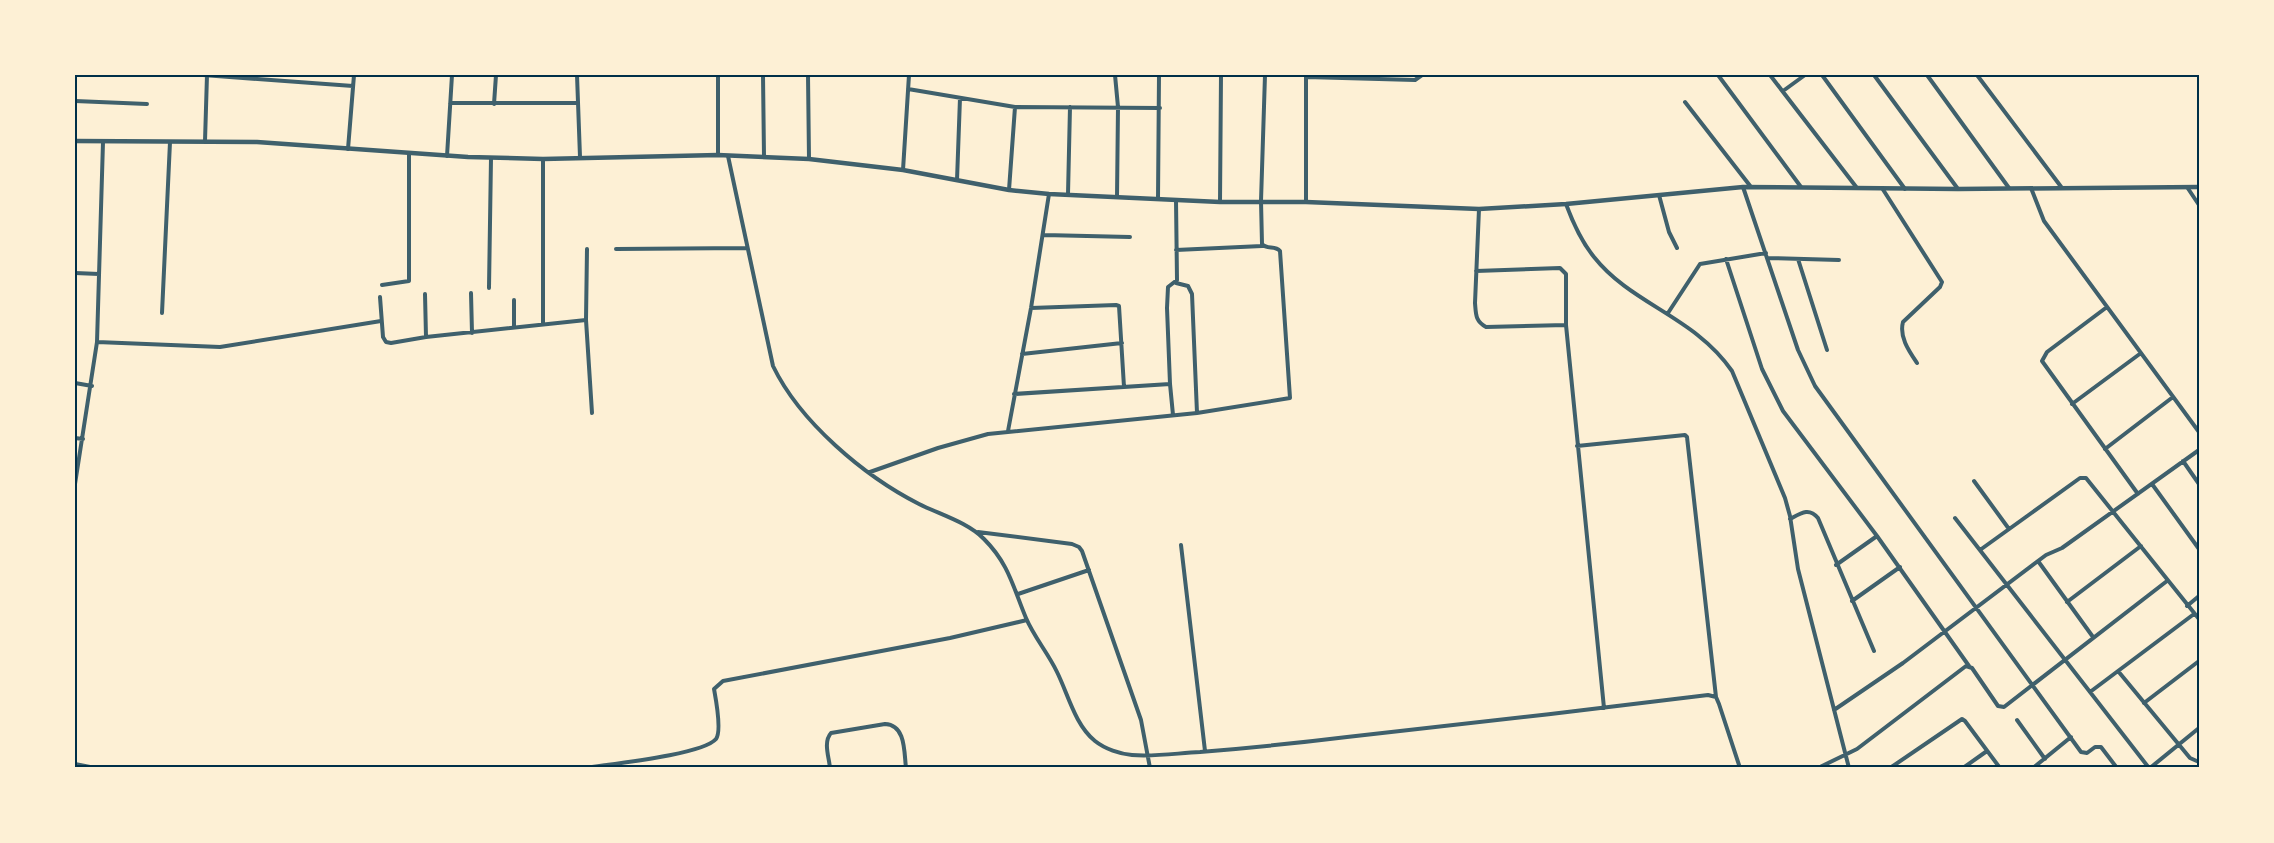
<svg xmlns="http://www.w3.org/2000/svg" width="2274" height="843" viewBox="0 0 2274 843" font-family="'Nunito Sans',sans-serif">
<rect width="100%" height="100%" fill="#fdf0d5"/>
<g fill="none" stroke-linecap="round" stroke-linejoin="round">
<!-- minor -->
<path stroke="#3f606c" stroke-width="4" d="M203,75L353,86
M577,75L580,157
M718,75V155
M763,75L764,157
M808,75L809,159
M1115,75L1118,107L1117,197
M1718,75L1801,187
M1770,75L1857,188
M1822,75L1905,189
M1874,75L1958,189
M1927,75L2009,188
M1977,75L2062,188
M1306,77L1415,80L1422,75
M908,89L1015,107L1160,108
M1783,91L1805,75
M75,101L147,104
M1685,102L1751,187
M450,103H578
M494,104L496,75
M205,141L207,75
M348,149L354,75
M447,156L452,75
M728,156L773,366C800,422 864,476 919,504C941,515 967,522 984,539C1009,564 1013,587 1026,618C1034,637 1048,653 1057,672C1068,694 1075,725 1095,741C1105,749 1120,754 1132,755C1155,757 1178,753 1200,752C1249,748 1298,743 1347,737C1467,724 1588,710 1708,695L1716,697L1719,704L1740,768
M903,170L909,75
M957,180L960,98
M1743,187L1798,350L1815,386L2081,752L2087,753L2095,747H2101L2117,768
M2187,187L2199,205
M1882,188L1942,282L1940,287L1903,322C1899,337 1909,351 1917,363
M2031,188L2044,221L2199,432
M1009,190L1015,107
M1068,194L1070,107
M1659,195L1669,232L1677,248
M1158,199L1159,75
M1220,202L1221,75
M1306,202V75
M1566,204C1573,223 1581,241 1594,257C1632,305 1694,316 1732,371L1785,498L1790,516L1798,569L1849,768
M1479,209L1475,303C1476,314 1475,321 1486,327L1566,325
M1044,235L1130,237
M587,249L586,320L592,413
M616,249L747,248
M1176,250L1262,246
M1768,258L1839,260
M1726,259L1762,369L1783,411L1877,536L1969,666
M1798,259L1827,350
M1476,271L1560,268L1566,274V325L1604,708
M75,273L99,274
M1176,283L1188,286L1192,294L1197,413
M382,285L409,281V154
M489,288L491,158
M471,293L472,333
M425,294L426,337
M380,297L383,337L386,342L391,343L426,337L586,320
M2107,307L2047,352L2042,361L2138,494
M1031,308L1116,305L1119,306L1124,387
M162,313L170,142
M1668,313L1700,264L1766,253
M543,323V159
M514,327V300
M97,342L220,347L381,321
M1022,354L1122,343
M75,383L92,386
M1014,394L1170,384
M2072,404L2141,353
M1173,415L1170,384L1167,308L1168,287L1177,280L1176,200
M1008,431L1031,308L1049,194
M75,438L83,439
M1577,446L1685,435L1687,437L1716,697
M2105,449L2173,397
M2183,461L2199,484
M870,472L938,448L988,434L1197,413L1290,398L1280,251C1275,245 1267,250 1262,244L1261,201L1265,75
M1974,481L2009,529
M75,484L97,342L103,142
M2152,484L2199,549
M1955,518L2149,768
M1790,519C1801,513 1809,507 1818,518L1874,651
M978,532L1072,544L1079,547L1082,551L1141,720L1150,768
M1181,545L1205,751
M1980,550L2080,478H2086L2199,619
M2038,561L2093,637
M1836,565L1877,536
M1018,594L1089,570
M1852,601L1900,567
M2067,602L2141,546
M2187,606L2199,596
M2118,671L2190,758L2199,762
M2090,692L2194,614
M2144,703L2199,661
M1834,710L1903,663L2046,555L2062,548L2199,450
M2017,720L2045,759
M75,764L95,768
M585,768C610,764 702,755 716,739C722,731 716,700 714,689L723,681L950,638L1027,620
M830,768C829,757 823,742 831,733L885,724C906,725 904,752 906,768
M1818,768L1857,749L1966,666L1972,668L1998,706L2004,707L2167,581
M1890,768L1962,719L1965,721L2000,768
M1963,768L1987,751
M2033,768L2071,737
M2150,768L2199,728"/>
<!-- tertiary -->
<path stroke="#3f606c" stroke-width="4.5" d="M75,141L257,142L468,157L543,159L718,155L809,159L903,170L1009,190L1049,194L1220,202H1306L1479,209L1566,204L1743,187L1958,189L2199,187"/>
</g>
<!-- border -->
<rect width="2274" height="843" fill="none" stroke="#fdf0d5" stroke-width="153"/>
<rect x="76" y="76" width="2122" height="690" fill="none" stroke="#003049" stroke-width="2"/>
</svg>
